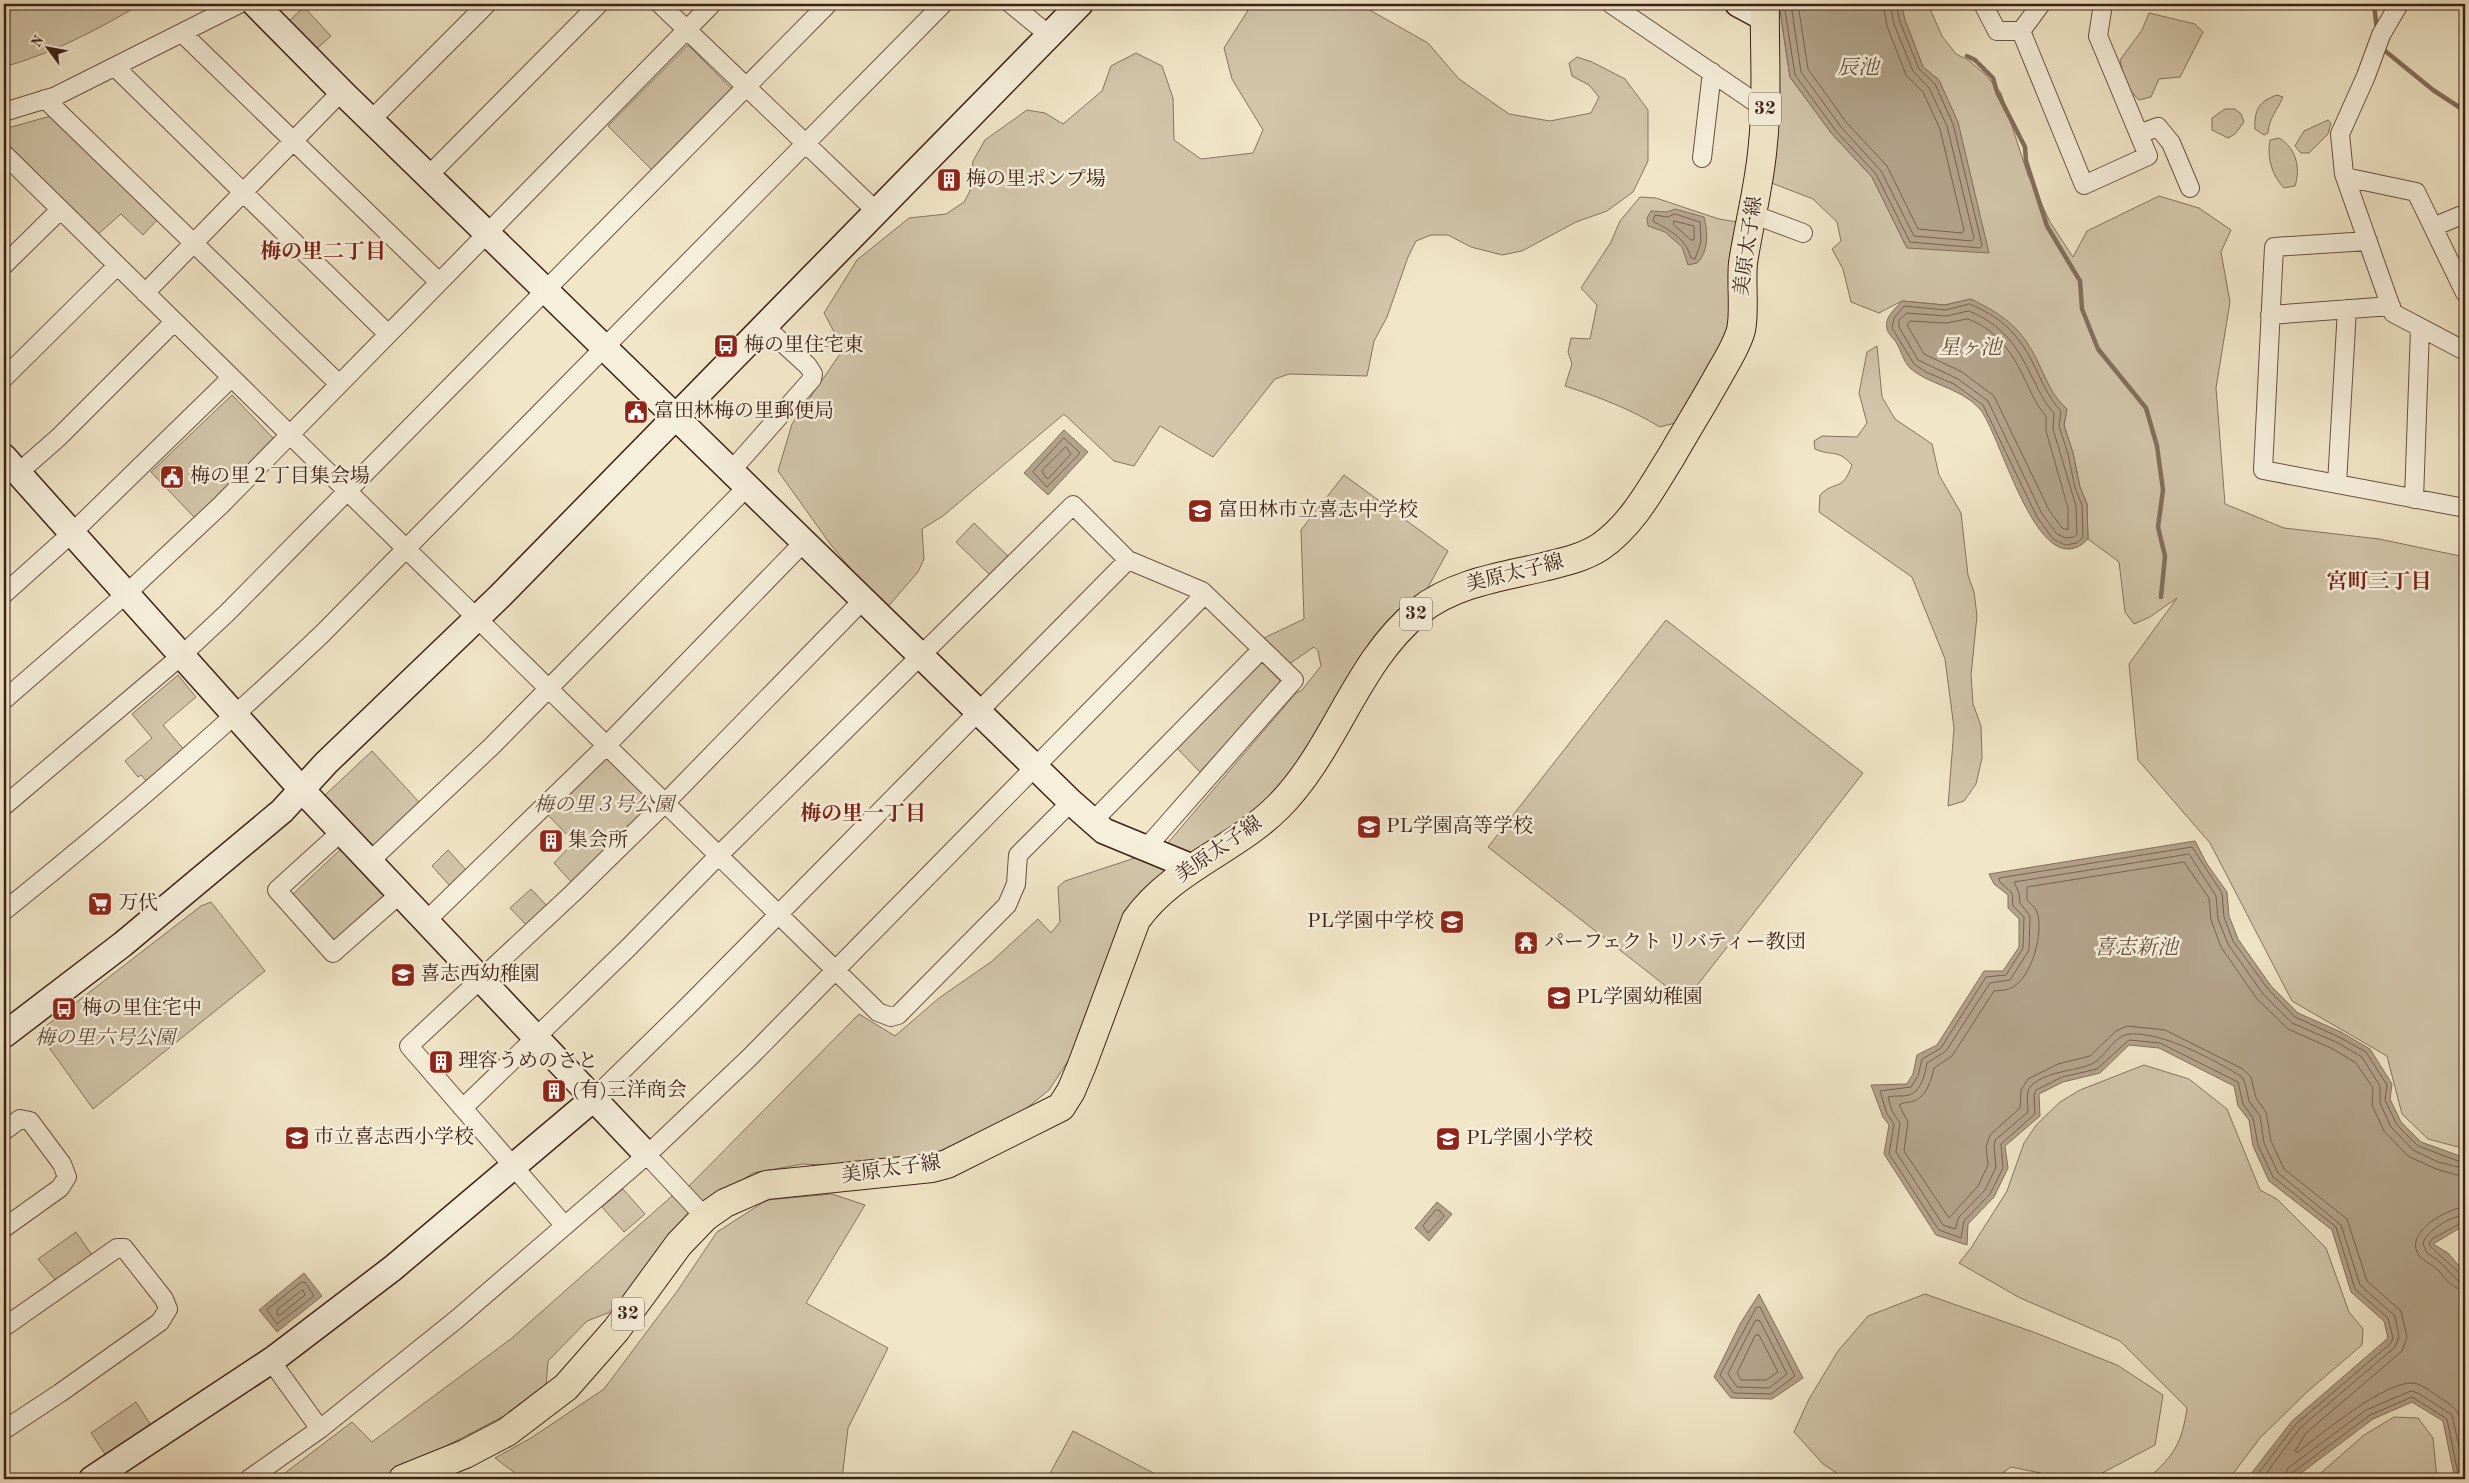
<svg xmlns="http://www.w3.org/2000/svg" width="2469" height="1483" viewBox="0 0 2469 1483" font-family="'Old Standard TT','Noto Serif JP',serif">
<rect width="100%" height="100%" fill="#f1e6c8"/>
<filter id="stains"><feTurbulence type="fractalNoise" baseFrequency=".004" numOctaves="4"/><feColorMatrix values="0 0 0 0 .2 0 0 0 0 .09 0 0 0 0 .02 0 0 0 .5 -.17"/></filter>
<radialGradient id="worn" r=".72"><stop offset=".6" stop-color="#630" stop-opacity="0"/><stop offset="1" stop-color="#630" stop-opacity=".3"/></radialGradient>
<!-- green -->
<path fill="#d2c5aa" stroke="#877360" d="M4,4H141C97,30 53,53 4,67Z
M1252,4H1359L1428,43L1459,79L1509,114L1550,121L1591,113L1599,97L1589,85L1572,76L1569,63L1577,57L1592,62L1625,79L1648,110V161L1633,192L1607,211L1576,222L1522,251L1502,255L1471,247L1448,235H1431L1416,241L1408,257L1387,317L1374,341L1367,376L1289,374L1275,379L1213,457L1160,426L1134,466L1114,461L1064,414L943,516L922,529L924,559L918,572L885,610L831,545L778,471L792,424L840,354L841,345L824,313L857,260L909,218L946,214L964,202L970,191L973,161L985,140L1027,110L1045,113L1063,124L1102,91L1111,66L1136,53L1162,66L1173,98L1174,140L1201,159L1253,153L1263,130L1232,79L1224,48Z
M1776,4H1779L1790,77L1832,134L1872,177L1907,248L1939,80L1923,67L1905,20L1901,4H1928L1942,36L1956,54L1968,60L1985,74L2001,93L2028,175L2050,222L2073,257L2087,231L2159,196L2199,208L2231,230L2221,252L2230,302L2216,388L2225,504L2284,528L2379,539L2465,557V1139L2458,1147L2428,1139L2402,1114L2387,1056L2292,1001L2210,843L2138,760L2129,664L2177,598L2150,617L2134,624L2125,612L2119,562L2088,539L2087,504L2080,487L2073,453L2064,425L2067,409L2055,398L2035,357L1971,299L1945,305L1902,301L1879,313L1851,302L1843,269L1832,249L1841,241L1837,222L1813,199L1769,182Z
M304,7L331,36L314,51L288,22Z
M2149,13L2195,24L2203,32L2180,77L2159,79L2151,97L2139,100C2127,90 2123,74 2120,60L2142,30Z
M688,45L732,89L652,170L608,126Z
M2277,95L2283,97C2277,111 2269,118 2268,133L2264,135L2255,129C2254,110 2259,101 2277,95Z
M2225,109H2235L2241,114L2244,122L2235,134L2228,138L2212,130V118Z
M51,116L159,218L143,235L121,214L97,235L4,144V129Z
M2328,120L2331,123L2328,134L2309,153H2301L2295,146L2304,131Z
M2279,138C2296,148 2301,168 2295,186L2284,188C2271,174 2267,157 2270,140Z
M1640,197L1656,198L1719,219L1737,222L1733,305L1724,340L1685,413L1675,423L1660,427C1630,409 1599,397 1565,386L1572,364L1568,352L1571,338L1590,339L1597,305L1581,288L1611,242L1620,221Z
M1877,346L1882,397L1895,419L1932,444L1939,475L1961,513L1968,575L1974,592L1977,616L1971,675L1973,704L1981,726L1982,758L1976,784L1964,801L1948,806L1954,728L1945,659L1912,577L1819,512L1820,495C1836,479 1842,493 1852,465C1837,448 1832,457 1815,449L1814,441L1822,436L1857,437L1867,423L1859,393L1867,352Z
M232,395L276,441L195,518L151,472Z
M1344,475L1448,551L1422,598L1287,789L1197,857L1166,845L1296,693L1302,690L1321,666L1318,651L1314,647L1292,662L1286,664L1264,638L1304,619L1301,530Z
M974,523L1009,557L991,576L956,542Z
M1666,620L1863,773L1685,1001L1488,847Z
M1261,661L1281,682L1200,772L1175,746Z
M178,675L196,697L163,725L185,751L148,783L141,775L138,777L125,761L152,738L132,714Z
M372,751L420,803L371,848L324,796Z
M604,756L655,805L574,885L554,863L574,842L547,814Z
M342,848L385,894L334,940L292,895Z
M448,850L467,871L451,887L432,866Z
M1141,856L1172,870L1070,1058L1049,1090L1011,1121L962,1150L868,1167L803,1164L753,1173L710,1201L696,1203L689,1186L859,1014L895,1036L939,998L991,962L1038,919L1051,933L1060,922L1058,887L1065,881Z
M531,889L550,909L529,928L510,908Z
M211,902L265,971L93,1109L38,1032L201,906Z
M2144,1065L2189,1079L2227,1109L2260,1190L2277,1199L2326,1248L2349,1312L2363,1329L2362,1345L2307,1392L2260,1438L2229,1479H2147C2174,1456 2182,1443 2187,1408L2120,1341L2020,1298L1959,1263L1971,1248L2007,1191L2024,1143L2037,1124L2060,1102L2080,1090Z
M623,1189L645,1214L624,1232L602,1207Z
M832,1194L865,1205L806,1303L888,1348L848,1428L842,1479H523L495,1458L531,1438L604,1389L678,1290L717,1232L767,1200Z
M672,1196L691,1214L623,1297L608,1313L587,1321L548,1361L546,1387L529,1403L383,1479H277L352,1422L372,1442L512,1338Z
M76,1232L92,1255L56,1281L38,1259Z
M1925,1294L2036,1333L2117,1365L2163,1395L2155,1445L2091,1479H2070L2011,1467L1994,1479H1846L1823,1464L1794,1432L1809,1399L1838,1351L1868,1316Z
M136,1402L154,1430L109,1460L91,1433Z
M2394,1417L2418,1418L2433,1438L2437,1479H2314L2364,1435Z
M1073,1431L1165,1479H1047Z"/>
<!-- water -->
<path fill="#b3a38b" stroke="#836f5c" d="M1779,4H1901L1905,20L1923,67L1939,80L1958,122L1989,253L1907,248L1872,177L1832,134L1790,77Z
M1675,209L1704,217C1708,231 1709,252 1697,263L1688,265L1682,247L1665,232L1648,226L1647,218L1651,211L1667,212Z
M1971,299C2003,315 2020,326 2037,360C2046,379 2052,396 2067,409L2064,425L2073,453L2080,487L2087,504L2088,539C2038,590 2001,432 1979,408C1959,387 1927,384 1910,368C1903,361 1901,350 1896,342C1893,338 1888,334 1887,329C1884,317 1895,309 1902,301L1945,305Z
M1064,430L1088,452L1048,495L1024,473Z
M2195,841L2207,864L2227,892L2229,916L2238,939L2271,986L2298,1013L2341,1032L2370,1049L2392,1084L2390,1099L2401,1122L2421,1142L2460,1156L2465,1151V1225L2433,1244L2448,1253L2465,1273V1479H2455L2443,1421L2412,1402L2373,1419L2293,1479H2247L2292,1421L2388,1338L2384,1321L2351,1292L2332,1230L2269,1181L2253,1146L2249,1120L2238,1106L2234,1086L2159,1048L2129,1045L2100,1073L2063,1082L2039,1094L2040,1116L2005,1146L2008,1168L1994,1197L1968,1224L1967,1245L1936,1235L1884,1154L1889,1125L1883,1117L1871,1085L1907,1084L1913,1074L1917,1055L1937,1045L1984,971H2003L2019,947V919L2008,908V895L1994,884L1989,874Z
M1437,1202L1452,1214L1429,1241L1415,1228Z
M304,1273L322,1296L277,1332L259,1310Z
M1759,1294L1803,1378L1772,1399L1731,1398L1714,1377L1740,1324Z"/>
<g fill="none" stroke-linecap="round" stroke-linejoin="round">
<!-- shore -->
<path stroke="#786250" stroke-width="1" d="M1784,4L1795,75L1836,131L1876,174L1910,242L1980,248L1982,245L1953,124L1935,84L1919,69L1900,22L1896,4
M1791,4L1801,72L1841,127L1881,171L1914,236L1972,241L1974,238L1947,126L1929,88L1913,71L1894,24L1890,4
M1798,4L1808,69L1846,122L1887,166L1918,229L1962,233L1964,230L1940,129L1923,92L1906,75L1887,26L1883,4
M1675,214L1700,222L1701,242L1695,259L1691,258C1685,237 1670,231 1653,221L1655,215L1667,217Z
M1674,221L1694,226V240H1691L1674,225Z
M1970,304C2001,318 2015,330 2032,361C2041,379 2047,396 2061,411L2059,426L2068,454L2075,488L2082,505L2083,537L2077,543L2065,545L2053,539L2037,517L1983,405L1954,384L1926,372L1914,364L1892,328L1894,318L1904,306L1945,310Z
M1969,311C2002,325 2016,344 2032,377C2039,390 2044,403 2054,413L2053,429L2076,506L2077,534L2074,537L2066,538L2057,534L2042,514L1988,401L1958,379L1918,360L1899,327V320L1907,313L1946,316Z
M1968,319C2000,331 2014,356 2028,386C2033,397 2038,407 2046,416V431L2068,508V530L2062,528L2049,510L1994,396L1962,372L1924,354L1907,325L1910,321L1946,323Z
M1064,438L1080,453L1047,487L1033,472Z
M1066,447L1071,454L1049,478H1046L1042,471Z
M2465,1174L2457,1175L2436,1169L2408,1156L2384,1131L2372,1105L2373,1088L2356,1063L2333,1049L2288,1029L2257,999L2221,947L2211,920L2209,898L2184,862L2027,887V900C2031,904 2035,907 2037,912C2044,933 2032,976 2013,987C2007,991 2000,990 1994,991L1952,1056L1934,1068C1931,1080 1927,1096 1914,1101C1908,1103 1903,1102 1899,1105L1908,1122L1904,1151L1949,1218L1978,1186L1988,1165L1986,1147L1990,1135L2020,1108L2021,1090L2028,1079L2058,1064L2090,1056L2116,1031L2127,1026L2165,1030L2243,1069L2251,1077L2256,1098L2266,1112L2271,1141L2284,1169L2347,1219L2367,1281L2401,1311L2407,1337L2402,1351L2306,1433L2295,1451L2298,1452C2321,1434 2385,1381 2413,1383C2422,1384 2430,1391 2437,1396C2459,1409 2460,1413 2465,1438
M2465,1207C2448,1208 2407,1231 2417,1252C2421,1261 2431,1263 2438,1270C2446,1279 2452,1289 2465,1290
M1436,1210H1439L1444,1216L1428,1233L1423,1226Z
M2465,1215C2453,1215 2425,1231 2423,1244L2427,1253L2440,1262L2457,1280L2465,1282
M2465,1221L2432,1239L2429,1244C2430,1247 2462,1276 2465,1276
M302,1282H305L314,1296L277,1324L267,1310Z
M303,1290L305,1295L280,1315H277V1310Z
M1760,1307L1795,1376L1771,1394L1734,1393L1720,1375L1756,1308Z
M1756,1320L1760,1321L1787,1374L1769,1388L1737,1387L1728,1374Z
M1759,1335L1778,1372L1766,1380H1741L1737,1373L1755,1336Z
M2254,1479L2296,1424L2391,1343L2393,1338L2388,1318L2355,1289L2336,1227L2273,1177L2258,1145L2253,1118L2243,1104L2238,1082L2160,1043L2129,1040L2097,1069L2062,1077L2036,1090L2034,1095L2035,1114L2001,1144L2003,1168L1990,1194L1964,1221L1961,1238L1939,1230L1889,1154L1894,1124L1887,1114L1880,1091L1911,1087L1918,1076L1922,1059L1941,1048L1986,977L2006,975L2023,948L2024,917L2013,906L2012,893L1999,881V878L2192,847L2222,893L2224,917L2233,941L2268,989L2295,1017L2339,1037L2366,1052L2387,1085L2385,1100L2397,1125L2418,1146L2458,1161L2465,1158
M2262,1479L2300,1428L2395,1347L2399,1337L2395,1316L2360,1285L2341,1225L2278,1173L2264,1143L2260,1116L2249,1101L2245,1083L2242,1077C2213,1059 2163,1032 2130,1034C2116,1034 2106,1055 2095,1062C2080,1072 2048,1069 2031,1086C2025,1092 2028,1104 2028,1112L1995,1140L1994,1147L1996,1167L1985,1190L1959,1217L1955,1229L1943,1225L1896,1152L1900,1123L1892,1111L1888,1097C1895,1095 1903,1097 1909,1095C1922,1091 1925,1073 1927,1063L1946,1051L1990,983L2010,980L2029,950L2030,916L2020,903L2019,893L2014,882L2189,854L2216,896L2218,919L2228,944L2263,994L2292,1023L2336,1042L2362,1057L2380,1086V1103L2391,1127L2413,1150L2438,1162L2458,1167L2465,1166
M2284,1479L2288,1468L2366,1410L2411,1391L2418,1393L2452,1415L2465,1474
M2290,1479L2292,1473L2370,1415L2412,1397L2447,1419L2459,1479"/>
<!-- stream -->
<path stroke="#836f5c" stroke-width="4.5" d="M2374,4L2377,31
M2384,50L2433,90L2465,111
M1967,56L1975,60L1993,78L1997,92L2025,147L2026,161L2047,226L2080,281L2082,309L2098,349L2146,408L2157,446L2163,490L2158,527L2165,556L2161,597"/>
<defs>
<path id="street" d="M660,4L876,211
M1011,4L1049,35
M1611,4L1765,109
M1983,4L1997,31H2021
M2399,4L2381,35L2366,76L2340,134L2344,174L2393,313L2465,351
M2021,31L2084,185L2148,156L2098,36L2103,4
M2021,31L2041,4
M182,33L439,282
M115,67L388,334
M45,99L339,384
M4,112L56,96L239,4
M371,120L487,4
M2139,134L2158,127L2171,143L2190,188
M4,154L878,1012L891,1017L898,1015L1007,905L1016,884L1018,855L1071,802
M1702,158L1712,72
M428,176L599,4
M2345,177L2416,192L2465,293
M1752,214L1803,233
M2433,227L2462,215L2465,219
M2368,241L2274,247L2263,470L2465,508
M4,265L60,210
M145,293L342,91
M2270,315L2391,306
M4,378L117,266
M731,471L812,379L813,374L808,366L764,326
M18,473L59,437L174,322
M2337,484L2347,309
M2414,499L2420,328
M4,594L72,533L231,378
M4,700L126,594L221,505L712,4
M4,806L181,656L228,612L828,4
M1093,821L1262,649
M341,832L277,890L333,953L400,894
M369,862L492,746L747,487
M4,911C114,823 220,731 322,634L943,4
M426,921L606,746L804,542
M593,1099L687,1007L1128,560
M463,1108L628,948L718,856L1073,505L1128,560L1202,591L1294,680L1146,848
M4,1131L20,1119L30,1121L62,1164L67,1177L60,1188L4,1228
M647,1155L705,1217
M565,1226L409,1046L573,893L665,803L863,600
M4,1327L117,1248H124L164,1299L168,1309L160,1322L60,1393L4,1430
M271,1361L320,1429
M249,1479L320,1429L457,1319L648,1154L750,1057L1205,594"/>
<path id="secondary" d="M255,4L344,94L1071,802L1104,831L1194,868
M1738,4L1764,18
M4,457L302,790L647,1155
M4,1035L123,944L282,811L326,763L500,596L1080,4
M92,1479L275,1358L393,1268L593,1099"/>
<path id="primary" d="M403,1479L465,1454L507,1432L566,1387L616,1330L679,1244L705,1217L725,1203L766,1185L932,1168L947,1164L1061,1107L1071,1091L1082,1065L1136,920C1172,869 1235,850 1278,807C1336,749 1355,663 1419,611C1455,583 1500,577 1543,567C1563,562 1583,558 1600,547C1632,525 1651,489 1671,457C1687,429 1704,402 1720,373C1728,359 1737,345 1741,330C1745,313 1741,283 1743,263C1749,223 1760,184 1763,143C1768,97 1764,50 1765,4"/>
</defs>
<!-- street casing -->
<use href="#street" stroke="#695242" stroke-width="20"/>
<!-- secondary casing -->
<use href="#secondary" stroke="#3c2116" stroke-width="28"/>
<!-- primary casing -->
<use href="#primary" stroke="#3c2116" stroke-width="30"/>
<!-- street -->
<use href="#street" stroke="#f6efdb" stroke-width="18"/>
<!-- secondary -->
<use href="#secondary" stroke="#f6efdb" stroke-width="25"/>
<!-- primary -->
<use href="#primary" stroke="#f1e6c8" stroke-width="28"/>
</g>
<!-- icons -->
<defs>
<symbol id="building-square" viewBox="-11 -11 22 22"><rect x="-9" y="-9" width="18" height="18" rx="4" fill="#8f2418" stroke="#f6efdb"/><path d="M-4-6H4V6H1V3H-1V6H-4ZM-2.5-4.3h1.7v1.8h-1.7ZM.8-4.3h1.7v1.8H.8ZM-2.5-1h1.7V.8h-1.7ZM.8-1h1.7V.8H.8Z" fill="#fff"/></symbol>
<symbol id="bus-square" viewBox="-11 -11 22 22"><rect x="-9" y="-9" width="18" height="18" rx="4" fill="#8f2418" stroke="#f6efdb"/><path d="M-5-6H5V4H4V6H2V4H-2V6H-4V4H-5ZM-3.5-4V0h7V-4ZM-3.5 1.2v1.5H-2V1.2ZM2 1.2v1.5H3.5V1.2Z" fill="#fff"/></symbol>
<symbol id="civic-square" viewBox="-11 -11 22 22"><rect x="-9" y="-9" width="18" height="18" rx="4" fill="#8f2418" stroke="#f6efdb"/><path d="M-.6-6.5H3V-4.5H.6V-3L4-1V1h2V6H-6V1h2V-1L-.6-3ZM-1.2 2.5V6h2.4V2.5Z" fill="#fff"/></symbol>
<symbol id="school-square" viewBox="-11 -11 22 22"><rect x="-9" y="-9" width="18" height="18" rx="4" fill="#8f2418" stroke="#f6efdb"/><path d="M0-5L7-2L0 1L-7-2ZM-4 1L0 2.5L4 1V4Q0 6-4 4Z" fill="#fff"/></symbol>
<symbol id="supermarket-square" viewBox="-11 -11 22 22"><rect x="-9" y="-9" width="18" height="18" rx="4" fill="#8f2418" stroke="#f6efdb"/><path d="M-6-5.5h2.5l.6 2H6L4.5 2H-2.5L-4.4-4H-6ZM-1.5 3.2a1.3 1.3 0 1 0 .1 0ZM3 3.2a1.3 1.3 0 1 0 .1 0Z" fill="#fff"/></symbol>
<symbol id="temple-square" viewBox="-11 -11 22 22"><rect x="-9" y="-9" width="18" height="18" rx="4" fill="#8f2418" stroke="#f6efdb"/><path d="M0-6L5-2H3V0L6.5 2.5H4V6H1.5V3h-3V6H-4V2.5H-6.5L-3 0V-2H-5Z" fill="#fff"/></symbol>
</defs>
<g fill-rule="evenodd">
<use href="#building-square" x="935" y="166" width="28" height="28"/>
<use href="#bus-square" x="712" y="332" width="28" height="28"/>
<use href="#civic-square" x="622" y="398" width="28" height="28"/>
<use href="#civic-square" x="158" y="463" width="28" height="28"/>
<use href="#school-square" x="1186" y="497" width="28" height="28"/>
<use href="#school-square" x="1355" y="813" width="28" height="28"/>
<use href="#building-square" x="537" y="827" width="28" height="28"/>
<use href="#supermarket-square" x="86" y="890" width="28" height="28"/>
<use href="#school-square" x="1438" y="908" width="28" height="28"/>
<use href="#temple-square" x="1512" y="929" width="28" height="28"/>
<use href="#school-square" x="389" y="961" width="28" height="28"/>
<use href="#school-square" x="1545" y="984" width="28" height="28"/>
<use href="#bus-square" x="50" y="995" width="28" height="28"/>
<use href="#building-square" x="427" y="1048" width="28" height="28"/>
<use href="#building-square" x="540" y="1077" width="28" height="28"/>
<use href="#school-square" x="283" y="1124" width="28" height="28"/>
<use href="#school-square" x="1434" y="1125" width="28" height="28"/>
</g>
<g text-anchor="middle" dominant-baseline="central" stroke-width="5" stroke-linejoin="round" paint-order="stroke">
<!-- shield labels -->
<g fill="#f6efdb" stroke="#745f51" stroke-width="1">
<rect x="1749" y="92.5" width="32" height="33" rx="4"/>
<rect x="1400" y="597.5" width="32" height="33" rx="4"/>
<rect x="612" y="1297.5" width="32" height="33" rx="4"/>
</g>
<g font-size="19" font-weight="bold" fill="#3c2116">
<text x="1765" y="109">32</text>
<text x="1416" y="614">32</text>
<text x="628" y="1314">32</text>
</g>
<!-- poi labels -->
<g font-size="20" fill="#3c2116" stroke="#f6efdb" text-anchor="start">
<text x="966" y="180">梅の里ポンプ場</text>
<text x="744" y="346">梅の里住宅東</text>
<text x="654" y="412">富田林梅の里郵便局</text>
<text x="190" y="477">梅の里２丁目集会場</text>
<text x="1218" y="511">富田林市立喜志中学校</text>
<text x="1386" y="827">PL学園高等学校</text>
<text x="568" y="841">集会所</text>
<text x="118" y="904">万代</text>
<text x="1434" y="922" text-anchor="end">PL学園中学校</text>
<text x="1544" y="943">パーフェクト リバティー教団</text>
<text x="420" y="975">喜志西幼稚園</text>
<text x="1576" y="998">PL学園幼稚園</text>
<text x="82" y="1009">梅の里住宅中</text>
<text x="458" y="1062">理容うめのさと</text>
<text x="572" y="1091">(有)三洋商会</text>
<text x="314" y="1138">市立喜志西小学校</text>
<text x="1466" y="1139">PL学園小学校</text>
</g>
<!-- street labels -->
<g font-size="20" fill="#3c2116" stroke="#f6efdb">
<text transform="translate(1749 246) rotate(-82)">美原太子線</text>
<text transform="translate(1515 574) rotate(-14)">美原太子線</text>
<text transform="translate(1219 850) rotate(-35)">美原太子線</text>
<text transform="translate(891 1170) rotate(-8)">美原太子線</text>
</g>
<!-- park labels -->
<g font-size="20" font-style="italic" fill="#624a3b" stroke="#f6efdb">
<text x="604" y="806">梅の里３号公園</text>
<text x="105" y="1039">梅の里六号公園</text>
</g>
<!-- water labels -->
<g font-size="21" font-style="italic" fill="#664e3f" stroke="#f6efdb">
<text x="1858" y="68">辰池</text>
<text x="1970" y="348">星ヶ池</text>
<text x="2136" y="948">喜志新池</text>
</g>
<!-- neighbourhood labels -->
<g font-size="21" font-weight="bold" fill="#7a1f14" stroke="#f6efdb">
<text x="323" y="252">梅の里二丁目</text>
<text x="2379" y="582">宮町三丁目</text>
<text x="863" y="814">梅の里一丁目</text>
</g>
</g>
<!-- margin -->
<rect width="2469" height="1483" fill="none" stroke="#f1e6c8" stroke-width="20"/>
<rect x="5" y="5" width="2459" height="1473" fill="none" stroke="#3c2116" stroke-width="2.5"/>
<rect x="10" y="10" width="2449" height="1463" fill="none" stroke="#3c2116"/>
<!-- north arrow -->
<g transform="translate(48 48) rotate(302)" stroke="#f6efdb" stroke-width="4" paint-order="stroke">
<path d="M0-4L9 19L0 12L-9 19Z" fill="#3c2116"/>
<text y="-8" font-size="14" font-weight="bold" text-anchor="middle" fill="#3c2116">N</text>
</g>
<rect width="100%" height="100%" filter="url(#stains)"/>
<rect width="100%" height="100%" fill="url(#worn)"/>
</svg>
